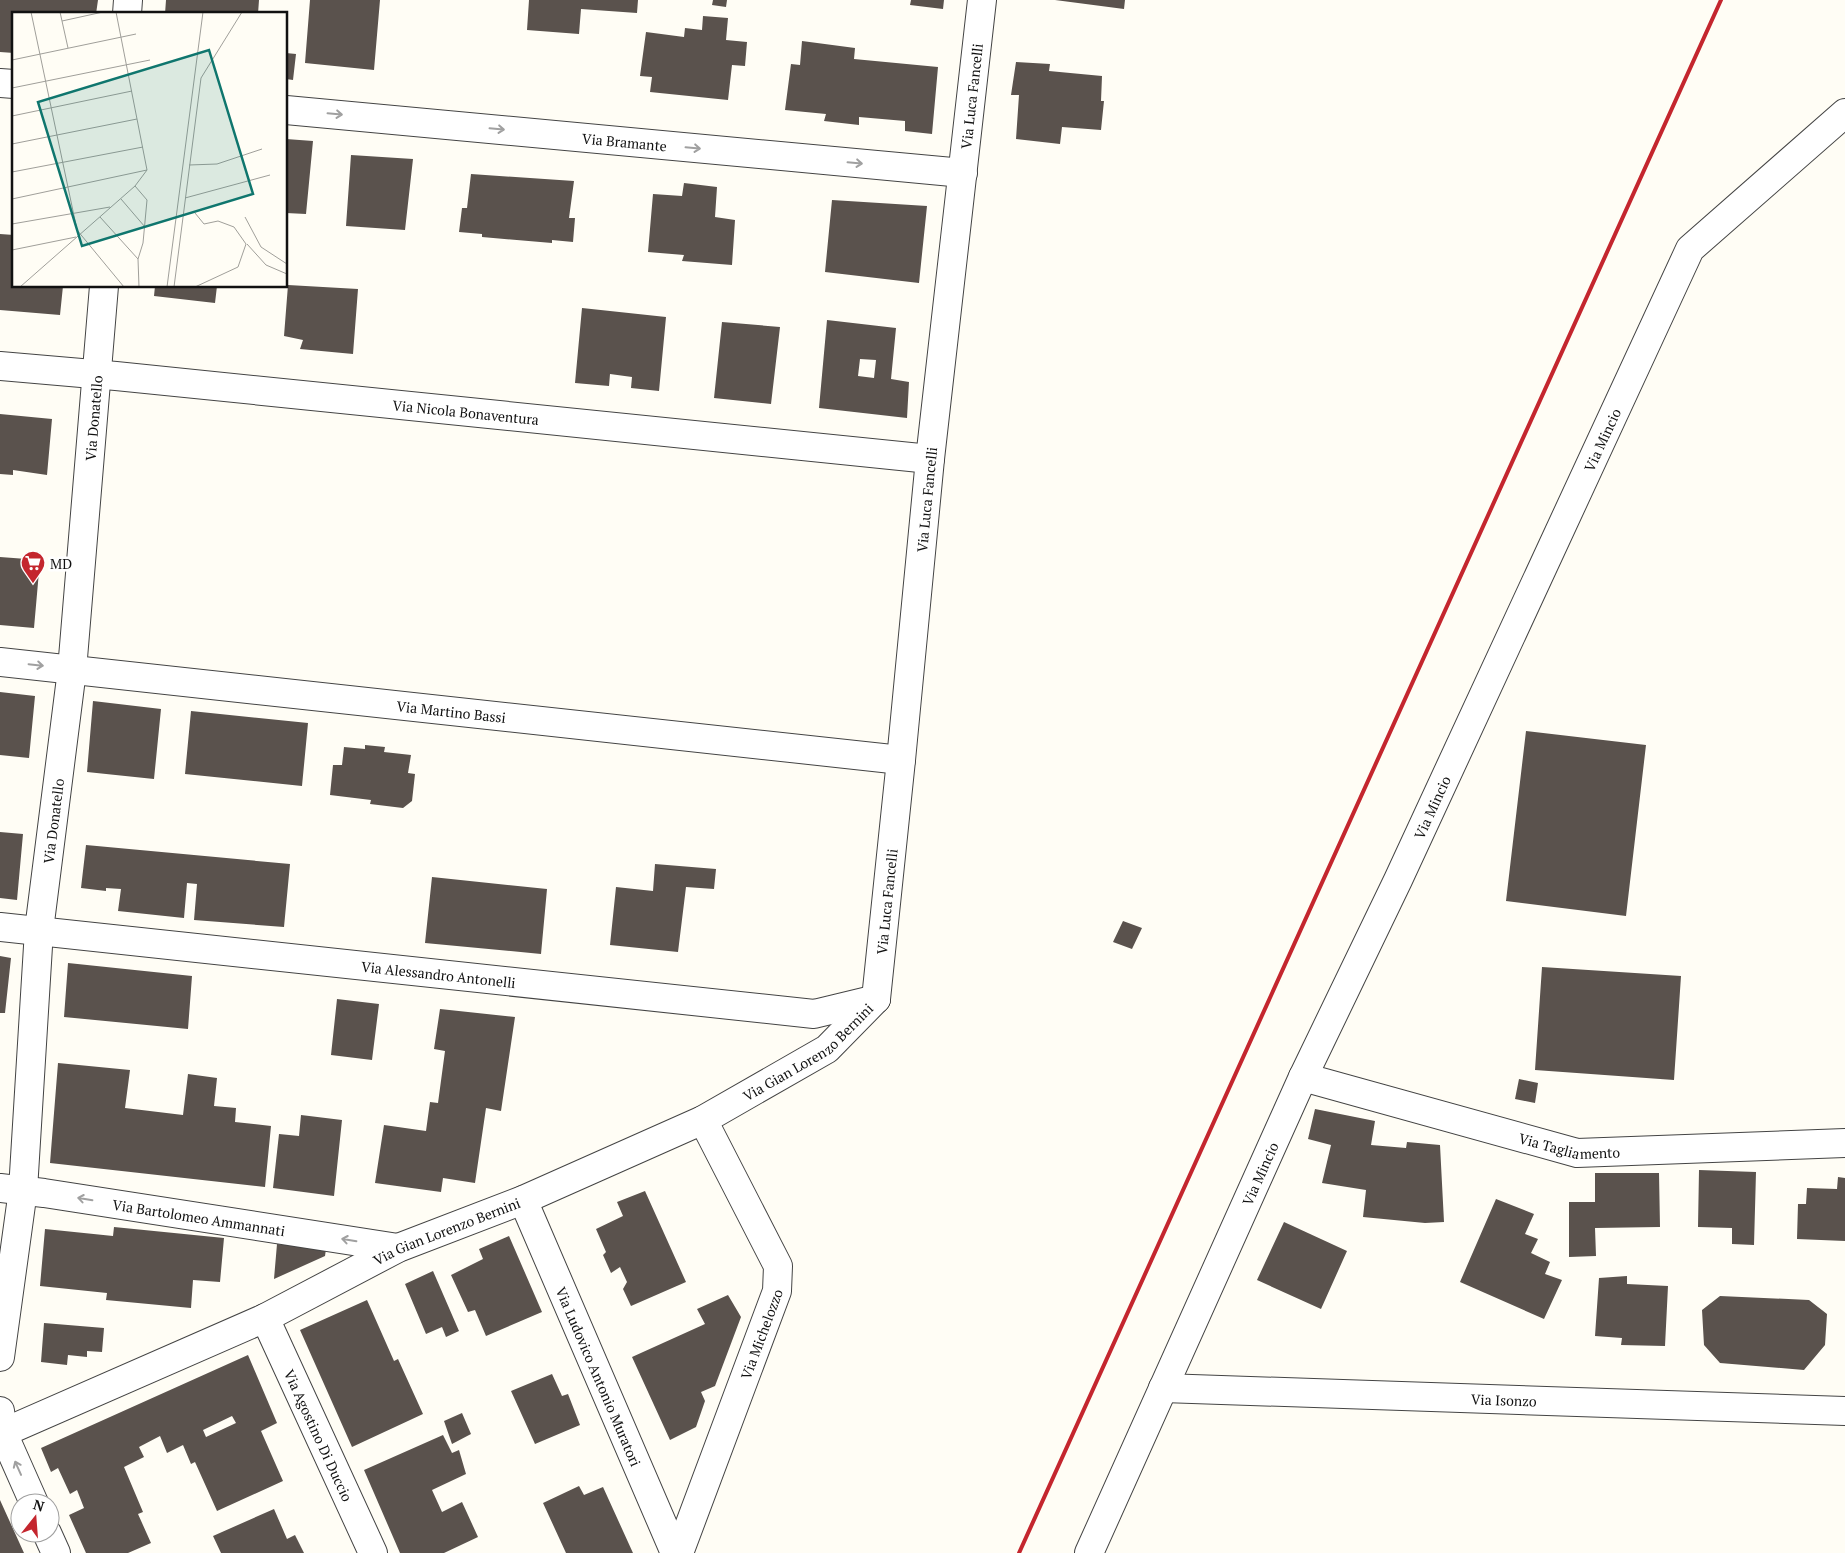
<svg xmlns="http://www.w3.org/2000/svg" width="1845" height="1553" viewBox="0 0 1845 1553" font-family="'PT Serif',serif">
<rect width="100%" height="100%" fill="#fffdf5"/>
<!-- building -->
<path fill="#5a524d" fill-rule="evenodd" d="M0,0H98L96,14H14V53L0,52Z
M166,0H259L258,14H165Z
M310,0H380L374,70L305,63Z
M529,0H638L637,13L581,9L579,34L527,30Z
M713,0H727L726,7L712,5Z
M911,0H944L943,9L910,5Z
M1055,0H1125L1124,9Z
M703,16L728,18L726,40L747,42L745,66L732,65L728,100L650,92L652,77L640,76L646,32L684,37L685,28L702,30Z
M802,41L855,48L854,59L938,67L932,134L905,131V121L859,117V125L824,121L826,114L785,110L791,64L800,65Z
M286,53L296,54L293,80L286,79Z
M1016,62L1050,64L1049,71L1102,76L1101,101H1104L1101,130L1062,127L1060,144L1016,139L1019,95H1011Z
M286,139L313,141L306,214L286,213Z
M351,155L413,159L405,230L346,226Z
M471,174L574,181L569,218H575L573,242L552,240V243L482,237V234L459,232L462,208H467Z
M684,183L717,187L715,217L735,220L732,265L682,261L684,255L648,252L653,194L682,196Z
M832,200L927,206L919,283L825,272Z
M0,234L14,235V286H63L60,315L0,310Z
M288,285L358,289L353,354L300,349L303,340L284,336Z
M155,286H217L215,303L154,296Z
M582,308L666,317L659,391L631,388L632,377L610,374L609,386L575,383Z
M827,320L896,328L891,379L909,382L907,418L819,408ZM860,359L876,360L874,378L858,376Z
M722,322L780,327L771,404L714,398Z
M0,414L52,419L47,475L13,470V475L0,474Z
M0,557L40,560L34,628L0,625Z
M0,692L35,696L29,758L0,755Z
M93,701L161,709L154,779L87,772Z
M191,711L308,723L302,786L185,774Z
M1526,731L1646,745L1626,916L1506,901Z
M365,745L385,747L384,752L411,755L408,773L415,774L412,801L403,808L370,804L371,800L330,795L333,765H342L344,747L365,749Z
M0,832L23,834L17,900L0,898Z
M86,845L290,864L284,927L194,920L197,884L187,883L184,918L118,911L121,889L106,888V891L81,888Z
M655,864L716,869L714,889L686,887L678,952L610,945L616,887L653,891Z
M432,877L547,889L541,954L425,943Z
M1123,921L1142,928L1132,949L1113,942Z
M0,956L11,958L5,1013H0Z
M68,963L192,976L188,1029L64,1017Z
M1542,967L1681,976L1674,1080L1535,1070Z
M337,999L379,1004L372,1060L331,1055Z
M440,1009L515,1017L501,1111L486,1108L475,1183L443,1178L441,1192L375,1183L384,1125L426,1131L430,1102L438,1103L445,1051L434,1049Z
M58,1063L130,1070L125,1108L183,1115L188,1074L217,1078L214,1106L236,1108L235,1122L271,1126L265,1187L50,1163Z
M1519,1079L1538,1083L1535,1103L1515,1099Z
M1315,1109L1375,1121L1371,1145L1406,1148L1407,1142L1440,1145L1444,1222L1425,1223L1363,1217L1366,1190L1322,1183L1331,1145L1308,1139Z
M301,1115L342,1120L334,1196L273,1188L279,1134L299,1136Z
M1699,1170L1756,1172L1754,1245L1732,1244V1228L1698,1227Z
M1595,1173H1659L1660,1227L1595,1228L1596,1256L1569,1257V1202H1595Z
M1838,1177L1845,1178V1241L1797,1239L1798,1204H1806L1807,1188L1837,1189Z
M645,1191L686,1282L631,1306L623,1289L627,1282L620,1267L611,1273L603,1255L606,1252L596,1229L623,1216L617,1202Z
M1496,1199L1534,1214L1525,1234L1538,1239L1531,1253L1550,1262L1545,1274L1562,1280L1544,1319L1460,1282Z
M1284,1222L1347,1251L1321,1309L1257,1280Z
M114,1227L224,1238L220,1282L193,1280L191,1308L106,1300L107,1293L40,1286L45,1229L113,1236Z
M509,1236L542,1312L486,1336L475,1310L468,1312L451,1275L483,1259L479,1249Z
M277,1244L326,1249L325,1256L274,1279Z
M433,1271L459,1331L446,1337L442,1327L426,1334L405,1284Z
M1627,1276V1284L1668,1286L1665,1346L1621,1345L1622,1338L1595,1336L1599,1278Z
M728,1295L741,1317L715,1386L701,1392L705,1401L696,1427L670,1440L632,1357L705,1324L697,1309Z
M1720,1296L1809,1300L1827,1314L1825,1345L1804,1370L1720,1363L1704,1345L1702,1310Z
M367,1300L394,1361L398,1359L423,1414L352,1447L300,1330Z
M44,1323L104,1328L102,1352L87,1351V1357L68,1355L67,1365L41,1362Z
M248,1355L277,1423L261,1431L283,1481L217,1511L195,1462L191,1464L183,1445L167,1453L160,1436L139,1447L144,1457L124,1467L143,1512L138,1514L151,1543L128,1553H86L69,1515L84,1508L77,1490L70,1494L58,1468L51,1472L41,1448ZM232,1416L236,1423L206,1437L203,1430Z
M552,1374L562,1396L568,1394L580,1425L535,1444L511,1391Z
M462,1413L471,1434L452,1444L444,1421Z
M443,1435L452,1453L459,1450L466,1474L432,1490L442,1512L462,1502L478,1537L444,1553H400L364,1470Z
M579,1486L584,1495L603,1487L633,1553H566L543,1503Z
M0,1500L24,1553H0Z
M274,1509L287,1539L295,1535L304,1553H221L213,1536Z"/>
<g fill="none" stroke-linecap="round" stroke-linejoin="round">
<defs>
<g id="minor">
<path d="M127,14L128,0"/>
<path d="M0,83L14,84"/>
<path id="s1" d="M286,110L963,173"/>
<path id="s2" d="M0,366L116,376L930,459"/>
<path id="s3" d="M0,662L901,760"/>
<path id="s4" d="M0,927L814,1014L876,999"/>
<path id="s5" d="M876,999L901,760L930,459L982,0"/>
<path id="s6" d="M1303,1077L1577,1153L1845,1143"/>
<path id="s7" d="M0,1188L44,1193L398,1248"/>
<path id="s8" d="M523,1200L675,1553"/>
<path id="s9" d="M265,1318L373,1553"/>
<path id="s10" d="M0,1357L23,1190L39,930L72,670L104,286"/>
<path id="s11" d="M1163,1388L1845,1411"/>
<path d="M0,1411L3,1433L34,1503"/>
<path id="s12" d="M0,1434L265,1318L398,1248L523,1200L703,1120L827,1049L876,999"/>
<path d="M47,1533L56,1553"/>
<path id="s13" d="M679,1553L777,1291L778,1266L703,1120"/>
<path id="s14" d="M1089,1553L1303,1077L1398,880L1690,249L1845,113"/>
</g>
</defs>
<!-- minor casing -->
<use href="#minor" stroke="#444" stroke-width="30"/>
<!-- minor -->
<use href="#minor" stroke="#fff" stroke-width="28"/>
<!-- rail -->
<path stroke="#c4262e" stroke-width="4" d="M1019,1553L1721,0"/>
</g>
<!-- one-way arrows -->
<defs><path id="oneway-shaft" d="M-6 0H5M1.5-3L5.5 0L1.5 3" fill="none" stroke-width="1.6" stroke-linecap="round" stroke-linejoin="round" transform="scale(1.25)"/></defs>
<g stroke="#a0a0a0">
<use href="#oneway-shaft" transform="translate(335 114) rotate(5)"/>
<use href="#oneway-shaft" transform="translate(497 129) rotate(5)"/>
<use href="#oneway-shaft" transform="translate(693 148) rotate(5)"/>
<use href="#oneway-shaft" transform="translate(855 163) rotate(5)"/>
<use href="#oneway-shaft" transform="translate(36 665) rotate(6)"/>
<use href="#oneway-shaft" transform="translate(85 1199) rotate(-171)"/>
<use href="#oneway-shaft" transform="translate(349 1240) rotate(-171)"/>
<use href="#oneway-shaft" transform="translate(18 1468) rotate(-114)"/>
</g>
<!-- icons -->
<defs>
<symbol id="supermarket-pin" viewBox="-11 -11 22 30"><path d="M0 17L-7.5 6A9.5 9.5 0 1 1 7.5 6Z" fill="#c4262e" stroke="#fff"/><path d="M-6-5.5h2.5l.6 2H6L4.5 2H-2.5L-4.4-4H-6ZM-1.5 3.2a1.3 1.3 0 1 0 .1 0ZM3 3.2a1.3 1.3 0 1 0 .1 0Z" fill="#fff"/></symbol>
</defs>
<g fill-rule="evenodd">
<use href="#supermarket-pin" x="19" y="549" width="28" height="38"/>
</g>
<g text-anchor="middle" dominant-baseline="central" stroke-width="5" stroke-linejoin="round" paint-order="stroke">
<!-- street labels -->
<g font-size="14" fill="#111" stroke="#fff">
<text stroke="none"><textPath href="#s5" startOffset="908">Via Luca Fancelli</textPath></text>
<text stroke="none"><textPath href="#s1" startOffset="340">Via Bramante</textPath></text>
<text stroke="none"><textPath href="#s2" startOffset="468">Via Nicola Bonaventura</textPath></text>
<text stroke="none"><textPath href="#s10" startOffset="944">Via Donatello</textPath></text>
<text stroke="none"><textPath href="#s14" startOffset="1226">Via Mincio</textPath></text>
<text stroke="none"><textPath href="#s5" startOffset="502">Via Luca Fancelli</textPath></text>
<text stroke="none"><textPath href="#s3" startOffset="454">Via Martino Bassi</textPath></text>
<text stroke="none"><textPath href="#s14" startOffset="821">Via Mincio</textPath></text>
<text stroke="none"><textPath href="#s10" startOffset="539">Via Donatello</textPath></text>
<text stroke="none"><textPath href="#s5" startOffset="98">Via Luca Fancelli</textPath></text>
<text stroke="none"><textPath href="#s4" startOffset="441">Via Alessandro Antonelli</textPath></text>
<text stroke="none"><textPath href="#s12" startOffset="896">Via Gian Lorenzo Bernini</textPath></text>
<text stroke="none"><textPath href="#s6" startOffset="276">Via Tagliamento</textPath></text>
<text stroke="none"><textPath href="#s14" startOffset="416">Via Mincio</textPath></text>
<text stroke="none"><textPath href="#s7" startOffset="201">Via Bartolomeo Ammannati</textPath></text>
<text stroke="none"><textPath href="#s12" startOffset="491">Via Gian Lorenzo Bernini</textPath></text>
<text stroke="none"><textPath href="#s13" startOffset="234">Via Michelozzo</textPath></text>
<text stroke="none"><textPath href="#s8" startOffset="192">Via Ludovico Antonio Muratori</textPath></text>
<text stroke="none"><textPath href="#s11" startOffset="341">Via Isonzo</textPath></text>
<text stroke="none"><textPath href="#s9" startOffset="129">Via Agostino Di Duccio</textPath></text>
</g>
<!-- poi labels -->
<g font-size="14" fill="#111" stroke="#fff" text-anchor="start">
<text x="50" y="563">MD</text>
</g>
</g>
<!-- overview -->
<g transform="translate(12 12)">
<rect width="275" height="275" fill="#fffdf5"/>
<path fill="none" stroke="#a09f9a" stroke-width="1" d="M19,0L65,218L112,275M48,0L56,36M104,0L135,158M50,9L91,0M0,48L124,22M0,76L138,48M0,104L120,79M0,132L125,107M177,153L205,152L250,137M0,160L131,135M123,174L135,188L131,231L126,247M173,186L258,163M0,187L135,158M109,187L133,215M183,201L192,212L206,209L222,215L234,232L226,255L183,275M88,205L126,247L127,275M233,205L249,235L275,252M0,212L98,195M235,232L254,253L275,262M0,238L64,225M8,275L123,174L135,158M155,275L191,0M162,275L189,66L230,0"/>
<path fill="#0f766e" fill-opacity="0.15" stroke="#0f766e" stroke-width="2.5" d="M197,38L241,182L70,234L26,90Z"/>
<rect width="275" height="275" fill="none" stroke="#111" stroke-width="2.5"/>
</g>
<!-- north arrow -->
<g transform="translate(35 1518) rotate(17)"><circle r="24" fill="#ffffff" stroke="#a0a0a0"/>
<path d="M0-4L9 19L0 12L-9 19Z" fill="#c4262e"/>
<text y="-8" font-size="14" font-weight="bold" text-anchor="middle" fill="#111111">N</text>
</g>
</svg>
